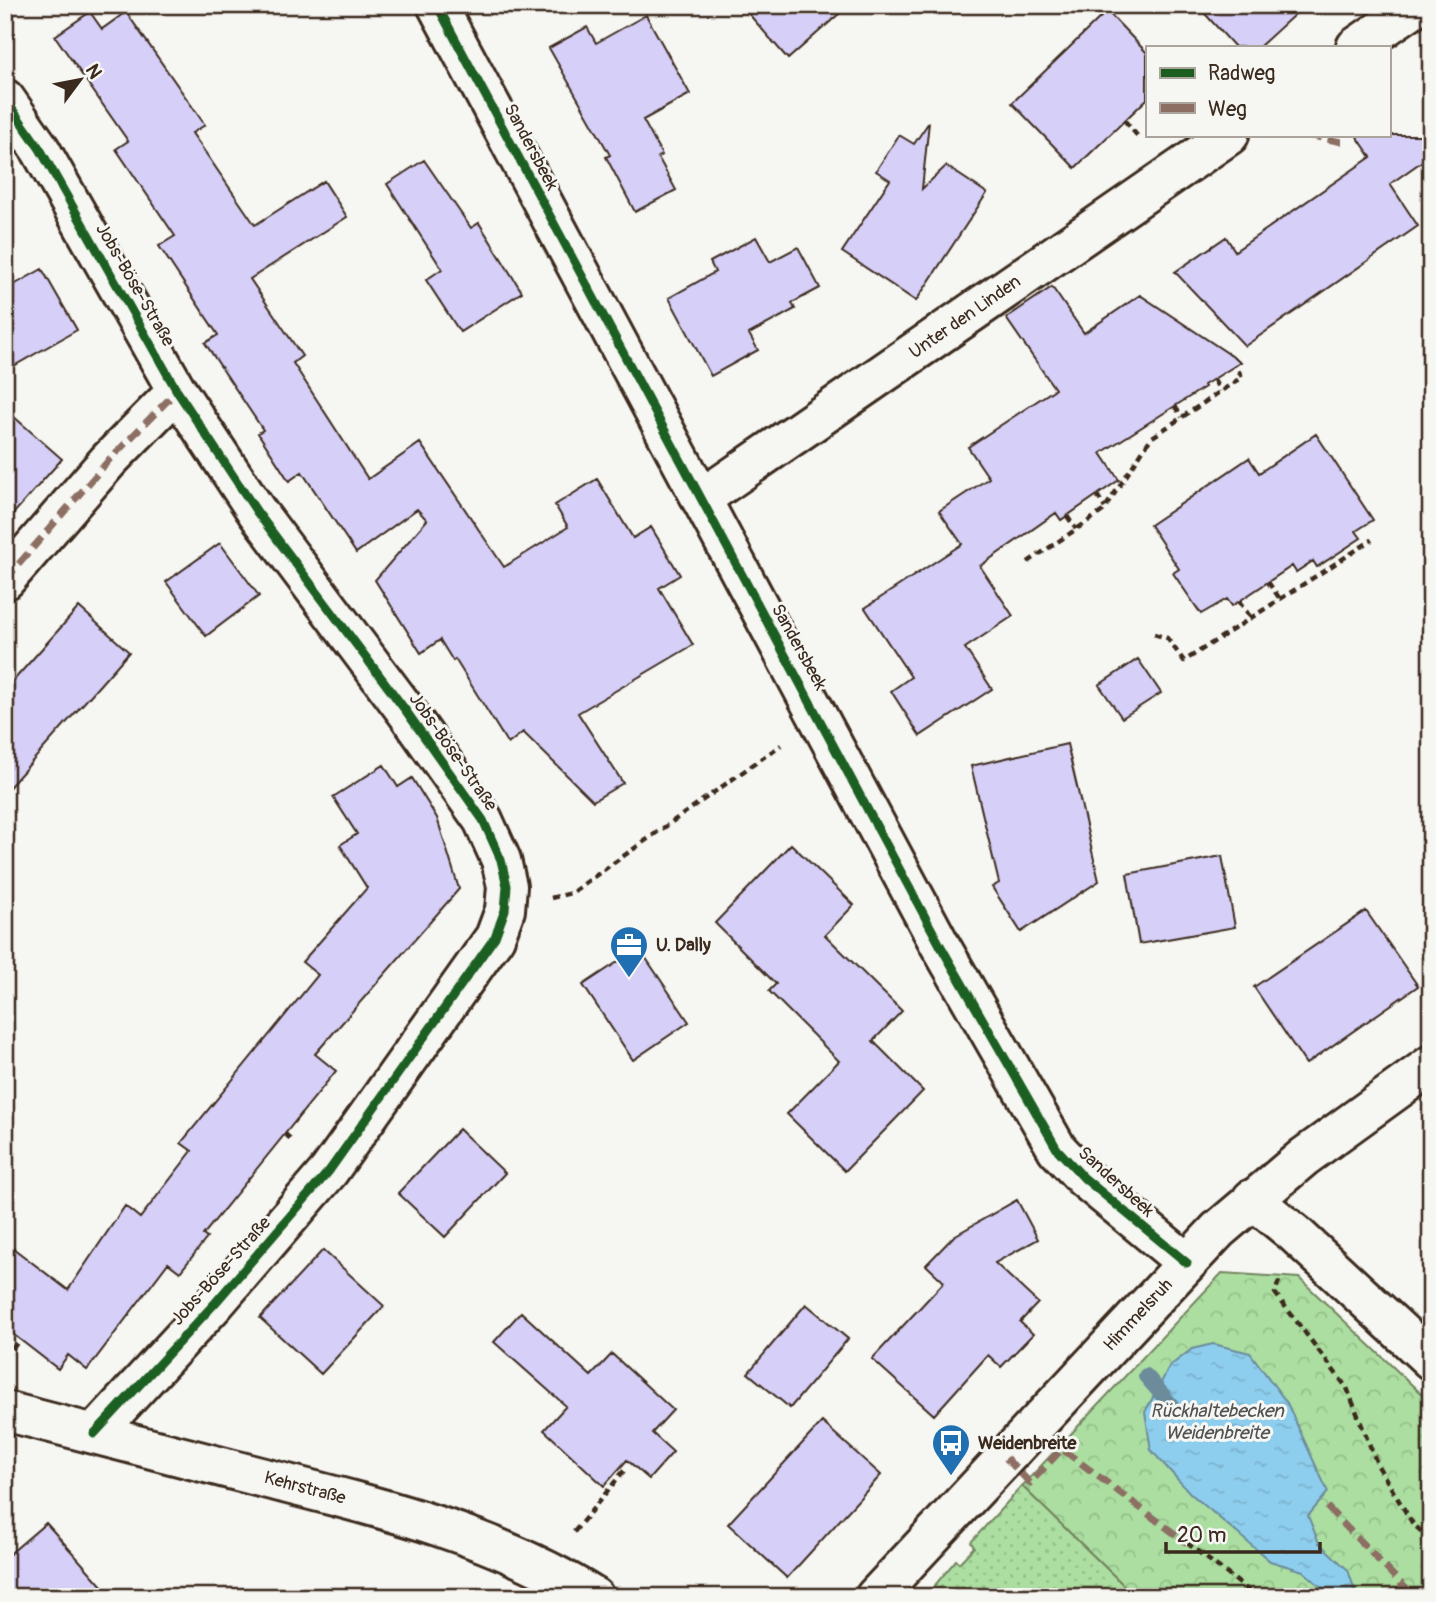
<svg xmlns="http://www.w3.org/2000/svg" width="1436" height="1602" viewBox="0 0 1436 1602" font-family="Pangolin,sans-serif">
<defs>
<pattern id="grass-dots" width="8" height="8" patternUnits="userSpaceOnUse" patternTransform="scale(1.75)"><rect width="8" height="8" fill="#abdea0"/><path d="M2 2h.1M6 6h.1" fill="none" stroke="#94bf89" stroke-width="1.8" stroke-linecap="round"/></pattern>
<pattern id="park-crowns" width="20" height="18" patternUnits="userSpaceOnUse" patternTransform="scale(1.75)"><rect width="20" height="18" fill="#abdea0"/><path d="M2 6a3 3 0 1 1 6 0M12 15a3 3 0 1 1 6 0" fill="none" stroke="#94bf89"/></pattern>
<pattern id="water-ripples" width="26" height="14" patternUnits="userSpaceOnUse" patternTransform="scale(1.75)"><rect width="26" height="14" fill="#8dceee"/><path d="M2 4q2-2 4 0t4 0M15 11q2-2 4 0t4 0" fill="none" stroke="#7bb1cc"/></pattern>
</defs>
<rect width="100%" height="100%" fill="#f6f6f2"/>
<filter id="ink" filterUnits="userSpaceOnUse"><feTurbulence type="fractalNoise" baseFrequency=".0143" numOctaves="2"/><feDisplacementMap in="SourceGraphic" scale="14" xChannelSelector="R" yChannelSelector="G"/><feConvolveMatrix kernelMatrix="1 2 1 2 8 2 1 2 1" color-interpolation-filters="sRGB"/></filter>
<g filter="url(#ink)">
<!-- grass -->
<path fill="url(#grass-dots)" stroke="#73845f" stroke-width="2" d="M1022,1486L1136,1597H925L956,1560L959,1563L974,1547L971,1542Z"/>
<!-- park -->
<path fill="url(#park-crowns)" stroke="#73845f" stroke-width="2" d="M1222,1273L1299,1278L1431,1403V1597H1136L1022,1486Z"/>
<!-- water -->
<path fill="url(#water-ripples)" stroke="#6c8c9b" stroke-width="2" d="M1213,1344L1250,1353L1287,1403L1328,1492L1308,1516L1319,1543L1348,1570L1357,1597H1332L1303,1571L1270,1561L1190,1493L1151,1450L1145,1412L1170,1366L1192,1349Z"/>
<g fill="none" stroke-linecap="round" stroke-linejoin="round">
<!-- stream -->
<path stroke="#6c8c9b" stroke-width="16" d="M1146,1376L1171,1405"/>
</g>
<!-- building -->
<path fill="#d6cff8" stroke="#3b2a1e" stroke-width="2" d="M741,5H849L788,59Z
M1197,5H1305L1259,47H1235Z
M1107,11L1147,53V99L1075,168L1012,103Z
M90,12L102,29L126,12L205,125L192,133L255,225L324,181L347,217L250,279L302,356L293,363L368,479L420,443L504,567L568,527L555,505L597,479L633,538L651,527L680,575L659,588L693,645L578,713L623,783L593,801L523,732L508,744L455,659L453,661L440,640L421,653L375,580L427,520L417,509L356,553L302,472L289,481L258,433L263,430L205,343L218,335L159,246L175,236L116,149L128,141L55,36Z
M646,15L690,94L643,120L662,155L658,157L676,190L635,212L606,157L610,155L549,48L587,27L596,43Z
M929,122L922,189L946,166L987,193L916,301L842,252L890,180L876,171L899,135L914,144Z
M1356,135H1431V155L1390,184L1418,226L1245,346L1175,272L1226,237L1235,251L1371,157Z
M424,160L471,228L479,223L522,292L460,332L426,280L442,269L387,184Z
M756,237L770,262L798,247L820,288L792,303L795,309L749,334L758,350L711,376L669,298L715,272L710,262Z
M42,269L77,330L5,371V290Z
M1052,287L1084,333L1140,295L1241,362L1204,385L1205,387L1101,453L1119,480L1061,520L1056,513L980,566L1013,616L965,648L992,689L920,736L891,691L911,677L865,608L962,544L939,511L989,478L968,447L1055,389L1006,318Z
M5,409L62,459L5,523Z
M1316,434L1373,520L1356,531L1361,538L1317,567L1313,561L1296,572L1292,566L1232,606L1227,599L1201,614L1173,573L1179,569L1150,525L1249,458L1259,473Z
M220,543L259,596L206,636L166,582Z
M79,607L129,652L5,792V690Z
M1138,659L1161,693L1122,718L1099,685Z
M1067,744L1099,881L1021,932L992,887L999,883L971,766Z
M384,765L398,787L412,778L437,818L459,889L315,1054L336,1071L203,1235L207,1238L180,1272L168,1263L87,1370L68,1355L58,1369L5,1328V1242L68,1290L125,1206L140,1218L192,1151L181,1143L318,975L302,962L367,888L340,845L357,834L333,797Z
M791,844L854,905L825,935L902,1011L873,1041L923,1091L845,1171L787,1114L839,1061L769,991L776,984L715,923Z
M1222,856L1235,927L1139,944L1127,874Z
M1366,911L1418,986L1306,1064L1254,987Z
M639,948L689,1022L633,1060L583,985Z
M459,1129L505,1173L445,1237L398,1193Z
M1017,1200L1038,1239L995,1263L1038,1303L1020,1322L1033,1334L1001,1367L988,1355L934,1415L872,1359L944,1282L926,1265L954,1236Z
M323,1250L384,1306L321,1374L260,1318Z
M806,1304L848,1339L790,1408L748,1373Z
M521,1312L591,1376L612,1354L673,1410L652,1433L673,1452L649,1479L627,1460L604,1486L544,1430L566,1406L494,1342Z
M822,1422L881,1475L787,1578L728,1524Z
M46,1523L112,1597H5V1558Z"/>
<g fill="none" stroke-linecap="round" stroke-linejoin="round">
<defs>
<path id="street" d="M437,5L940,945L1057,1149L1084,1178L1187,1263
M1356,47L1417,5
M5,99L40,149L177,391L257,512L406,711L483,820L501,860L507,886L505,910L495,937L329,1171L216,1302L94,1434
M701,499L1229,135
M5,580L109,460L177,391
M1252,1199L1294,1233L1431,1360
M5,1411C94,1434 183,1457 272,1480C382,1508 497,1536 594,1597
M875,1597L1218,1230L1304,1157L1431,1065"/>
</defs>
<!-- street casing -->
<use href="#street" stroke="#3b2a1e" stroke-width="44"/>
<!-- path -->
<path stroke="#3b2a1e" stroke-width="4.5" stroke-dasharray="7 5" stroke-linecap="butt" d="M1125,121L1140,139
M1214,380L1220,391
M1175,406L1182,417
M1097,495L1105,508
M1067,516L1076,529
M1028,562L1103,511L1151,438L1242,377L1235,365
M1268,582L1280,599
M1239,601L1251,618
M1154,634L1167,638L1184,661L1372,540
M551,898L571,893L781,745
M285,1134L293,1141
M1279,1281L1275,1293L1347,1388L1378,1466L1413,1524L1431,1540
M5,1358L17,1343
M574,1532L627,1467
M1187,1543L1257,1597"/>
<!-- street -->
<use href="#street" stroke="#f6f6f2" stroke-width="38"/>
<!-- quiet -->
<path stroke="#8d6e63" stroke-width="7" stroke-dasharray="14 7" stroke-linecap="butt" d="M1307,135L1342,142
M5,580L109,460L177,391
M1006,1458L1030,1483L1062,1449L1187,1543
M1327,1507L1414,1597"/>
<defs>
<path id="cycleway" d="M437,5L940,945L1057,1149L1084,1178L1187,1263
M5,99L40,149L177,391L257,512L406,711L483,820L501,860L507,886L505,910L495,937L329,1171L216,1302L94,1434"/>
</defs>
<!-- cycleway casing -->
<use href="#cycleway" stroke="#f6f6f2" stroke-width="13"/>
<!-- cycleway -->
<use href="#cycleway" stroke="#1b5e20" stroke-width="9"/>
</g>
</g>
<!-- icons -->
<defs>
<symbol id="office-pin" viewBox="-11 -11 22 30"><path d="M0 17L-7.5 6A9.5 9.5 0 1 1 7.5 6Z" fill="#1f6fb2" stroke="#f6f6f2"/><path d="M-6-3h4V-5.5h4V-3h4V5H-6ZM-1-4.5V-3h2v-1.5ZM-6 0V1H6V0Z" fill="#fff"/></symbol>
<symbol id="bus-pin" viewBox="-11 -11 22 30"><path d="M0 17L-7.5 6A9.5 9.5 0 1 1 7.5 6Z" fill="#1f6fb2" stroke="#f6f6f2"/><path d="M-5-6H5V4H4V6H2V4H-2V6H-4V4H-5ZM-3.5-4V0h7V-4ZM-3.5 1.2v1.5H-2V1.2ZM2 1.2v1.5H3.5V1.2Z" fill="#fff"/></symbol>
</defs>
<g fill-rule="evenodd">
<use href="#office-pin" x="607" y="923" width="44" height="60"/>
<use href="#bus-pin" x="929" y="1421" width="44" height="60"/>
</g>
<g text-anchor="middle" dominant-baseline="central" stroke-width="6" stroke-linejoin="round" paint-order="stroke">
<!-- street labels -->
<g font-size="18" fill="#3b2a1e" stroke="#f6f6f2">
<text transform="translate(531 147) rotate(62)">Sandersbeek</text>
<text transform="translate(135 285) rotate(60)">Jobs-Böse-Straße</text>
<text transform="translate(965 317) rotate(-35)">Unter den Linden</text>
<text transform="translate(799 647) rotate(61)">Sandersbeek</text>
<text transform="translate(453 752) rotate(55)">Jobs-Böse-Straße</text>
<text transform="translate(1116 1182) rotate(42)">Sandersbeek</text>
<text transform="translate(221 1271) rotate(-48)">Jobs-Böse-Straße</text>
<text transform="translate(1138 1315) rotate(-47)">Himmelsruh</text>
<text transform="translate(305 1488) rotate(15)">Kehrstraße</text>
</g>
<!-- poi labels -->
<g font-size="18" font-weight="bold" fill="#3b2a1e" stroke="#f6f6f2" text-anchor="start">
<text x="656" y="945">U. Dally</text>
<text x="978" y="1443">Weidenbreite</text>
</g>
<!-- water labels -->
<g font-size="19" font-style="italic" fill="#505352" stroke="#f6f6f2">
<text x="1217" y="1411">Rückhaltebecken<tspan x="1217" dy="22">Weidenbreite</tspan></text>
</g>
</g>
<!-- margin -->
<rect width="1436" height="1602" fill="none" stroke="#f6f6f2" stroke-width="28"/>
<rect x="14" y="14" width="1408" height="1574" fill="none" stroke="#3b2a1e" stroke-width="2.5" filter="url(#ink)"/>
<!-- legend -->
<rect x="1146" y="46" width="245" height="91" fill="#f6f6f2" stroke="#aba49d" stroke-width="2"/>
<rect x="1160" y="68" width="35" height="10" fill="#1b5e20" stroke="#aba49d" stroke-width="2"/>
<text x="1208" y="80" font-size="21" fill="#3b2a1e">Radweg</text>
<rect x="1160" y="103" width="35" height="10" fill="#8d6e63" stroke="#aba49d" stroke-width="2"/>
<text x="1208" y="116" font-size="21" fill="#3b2a1e">Weg</text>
<!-- north arrow -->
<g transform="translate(80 80) rotate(58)" stroke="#f6f6f2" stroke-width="5" paint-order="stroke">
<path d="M0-5L12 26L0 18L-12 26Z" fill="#3b2a1e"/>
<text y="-10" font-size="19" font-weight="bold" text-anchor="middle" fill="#3b2a1e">N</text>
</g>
<!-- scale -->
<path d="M1166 1542v10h154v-10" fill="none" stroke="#3b2a1e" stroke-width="3.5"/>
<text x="1177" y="1542" font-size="21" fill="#3b2a1e" stroke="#f6f6f2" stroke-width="5" paint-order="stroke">20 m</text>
</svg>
